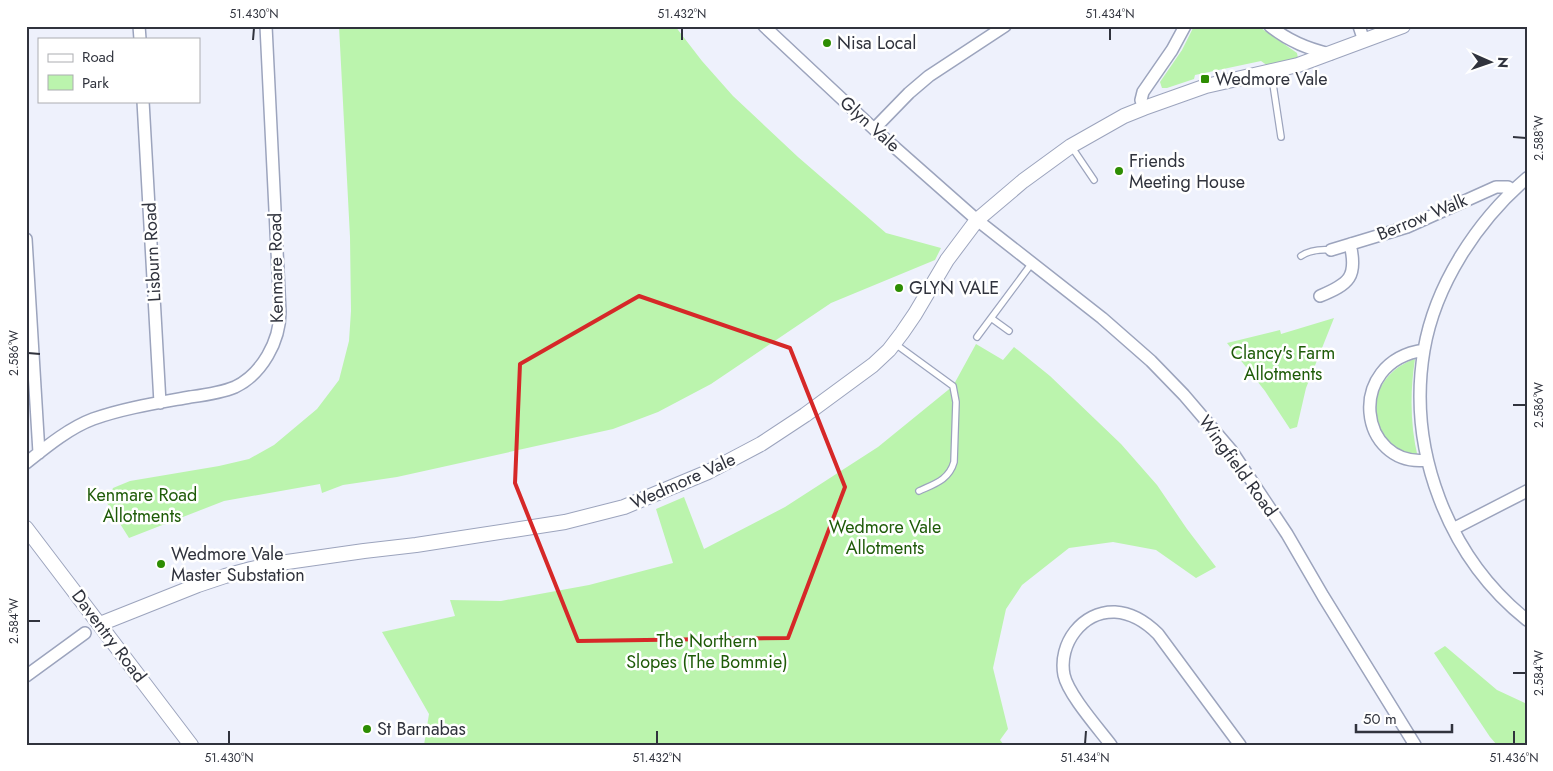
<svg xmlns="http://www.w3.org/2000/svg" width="1553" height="771" viewBox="0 0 1553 771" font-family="Jost,sans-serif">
<rect width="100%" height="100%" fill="#eef1fc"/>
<!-- green -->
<path fill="#bbf4ad" d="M339,26H675L702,61L733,96L798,157L886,233L941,248L935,260L831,303L711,384L658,412L613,429L397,477L343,485L322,493L320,484L224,501L129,538L107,503L113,488L130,481L219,466L249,459L274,445L317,409L339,380L349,341L351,311L350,237Z
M1194,26H1258L1297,53L1298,58L1268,66L1261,61L1195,75L1194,79L1167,88H1162L1160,82L1182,50Z
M1334,318L1306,388L1297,427L1290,429L1265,391L1227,343L1280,330L1281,334Z
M976,344L1003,360L1014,347L1050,376L1121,444L1157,485L1187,529L1216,567L1196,578L1156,550L1113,542L1069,548L1022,585L1006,609L993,668L1008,729L1000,740L1004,745H424L429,714L382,632L455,616L450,600L501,601L589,585L673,563L656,509L684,497L704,549L785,507L878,447L953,386Z
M1415,359C1410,392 1410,425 1418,458C1409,454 1400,452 1393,446C1359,418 1377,371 1415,359Z
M1445,646L1497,690L1527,704V745H1497L1490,737L1434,653Z"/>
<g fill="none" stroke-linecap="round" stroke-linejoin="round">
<defs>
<path id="service" d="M1271,71L1281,137
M1071,146L1094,180
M1301,256C1310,250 1320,249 1331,250
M991,318L1009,331
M977,337L1032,263
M894,343L953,386L956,402L954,462C949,480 934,484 919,491"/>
<path id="minor" d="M139,26L140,39
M764,26L874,129L977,220L1102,318L1151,361L1184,395L1231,450L1287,534L1323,596L1415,745
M1270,26C1287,40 1308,49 1330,54
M1359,26L1364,41
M143,101L160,403
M1144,108L1141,100L1143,92L1172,50L1185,26
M874,129L909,93L929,76L1005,26
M1527,178C1477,221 1435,285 1424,350C1407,450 1448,557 1527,620
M26,239L39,453
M1331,250L1407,227L1496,187H1508L1513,190
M1320,296C1349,284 1358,277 1350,244
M1424,350C1344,362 1359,468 1427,460
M26,463C46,447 69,428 93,419C124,408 157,403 190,397C205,395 221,393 235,387C262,374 280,341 280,312L266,26
M1453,529L1527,491
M26,676L85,633
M1111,745C1098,728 1068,694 1064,675C1058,644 1082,611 1115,612C1133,613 1146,622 1158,634L1240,745"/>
<path id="tertiary" d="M26,528L191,745
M100,624L198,585L225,576L251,569L280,563L364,551L416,545L565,522L624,507L708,472L761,444L805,415L873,365L889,350L902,333L915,314L947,260L977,220L1023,181L1071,146L1124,116L1144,108L1206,86L1298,65L1403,26"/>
</defs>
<!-- service casing -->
<use href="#service" stroke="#9ca4bd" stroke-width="8"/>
<!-- minor casing -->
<use href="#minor" stroke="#9ca4bd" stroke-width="14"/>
<!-- tertiary casing -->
<use href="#tertiary" stroke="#9ca4bd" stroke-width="16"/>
<!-- service -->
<use href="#service" stroke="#fff" stroke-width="5.5"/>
<!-- minor -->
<use href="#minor" stroke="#fff" stroke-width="11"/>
<!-- tertiary -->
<use href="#tertiary" stroke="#fff" stroke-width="14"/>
</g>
<!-- marked area -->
<path fill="none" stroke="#d62828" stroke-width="4" stroke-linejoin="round" d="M639,296L790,348L845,487L788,638L578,641L515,483L520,364Z"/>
<!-- ticks -->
<path fill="none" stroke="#30333d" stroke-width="2" d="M253,40L254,28M682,40V28M1110,40V28M1513,137L1526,138M28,353L40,354M1513,405H1526M28,621H40M1513,673H1526M229,744V731M657,744V731M1085,744L1086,731M1514,744V731"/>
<!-- markers -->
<g fill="#2d8d02" stroke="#fff" stroke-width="2">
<circle cx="827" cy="43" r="5"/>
<rect x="1200" y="74" width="10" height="10" rx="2.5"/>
<circle cx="1119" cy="171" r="5"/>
<circle cx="899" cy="288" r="5"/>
<circle cx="161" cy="564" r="5"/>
<circle cx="367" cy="729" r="5"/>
</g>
<g text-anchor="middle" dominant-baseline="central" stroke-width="5" stroke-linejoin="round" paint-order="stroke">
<!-- poi labels -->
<g font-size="18" fill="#30333d" stroke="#fff" text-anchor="start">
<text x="837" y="43">Nisa Local</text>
<text x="1215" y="79">Wedmore Vale</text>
<text x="1129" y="161">Friends<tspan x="1129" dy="21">Meeting House</tspan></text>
<text x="909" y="288">GLYN VALE</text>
<text x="171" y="554">Wedmore Vale<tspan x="171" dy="21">Master Substation</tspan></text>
<text x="377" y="729">St Barnabas</text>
</g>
<!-- street labels -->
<g font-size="18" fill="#30333d" stroke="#fff">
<text transform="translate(870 124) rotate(42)">Glyn Vale</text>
<text transform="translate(1422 217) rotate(-22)">Berrow Walk</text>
<text transform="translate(152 252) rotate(-93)">Lisburn Road</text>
<text transform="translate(276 268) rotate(-91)">Kenmare Road</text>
<text transform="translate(1238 466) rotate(54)">Wingfield Road</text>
<text transform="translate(683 481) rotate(-24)">Wedmore Vale</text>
<text transform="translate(109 636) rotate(53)">Daventry Road</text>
</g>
<!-- park labels -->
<g font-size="18" fill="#1e5b08" stroke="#fff">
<text x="1283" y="353">Clancy's Farm<tspan x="1283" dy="21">Allotments</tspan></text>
<text x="142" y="495">Kenmare Road<tspan x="142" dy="21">Allotments</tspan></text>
<text x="885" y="527">Wedmore Vale<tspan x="885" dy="21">Allotments</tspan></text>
<text x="707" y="641">The Northern<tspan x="707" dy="21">Slopes (The Bommie)</tspan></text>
</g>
</g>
<!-- border -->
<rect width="1553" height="771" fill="none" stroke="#ffffff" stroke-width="55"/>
<!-- legend -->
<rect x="38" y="38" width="162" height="65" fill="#ffffff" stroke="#acadb1"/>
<rect x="48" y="54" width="25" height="8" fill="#ffffff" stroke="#acadb1"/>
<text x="82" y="62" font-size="15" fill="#30333d">Road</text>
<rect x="48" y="75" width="25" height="15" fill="#bbf4ad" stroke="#acadb1"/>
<text x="82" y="88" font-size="15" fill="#30333d">Park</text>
<!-- north arrow -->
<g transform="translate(1490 62) rotate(92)" stroke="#ffffff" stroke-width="4" paint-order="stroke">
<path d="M0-4L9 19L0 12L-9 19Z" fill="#30333d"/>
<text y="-8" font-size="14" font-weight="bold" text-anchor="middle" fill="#30333d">N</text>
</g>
<!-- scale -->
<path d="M1356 724v8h96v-8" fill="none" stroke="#30333d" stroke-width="2.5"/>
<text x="1363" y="724" font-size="15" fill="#30333d" stroke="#ffffff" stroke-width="4" paint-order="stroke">50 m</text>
<rect x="28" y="28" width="1498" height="716" fill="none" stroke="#30333d" stroke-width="2"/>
<g font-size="12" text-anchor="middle" fill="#30333d">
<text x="254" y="18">51.430°N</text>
<text x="682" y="18">51.432°N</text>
<text x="1110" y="18">51.434°N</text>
<text transform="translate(1539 138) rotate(-90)" y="4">2.588°W</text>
<text transform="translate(14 353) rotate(-90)" y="4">2.586°W</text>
<text transform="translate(1539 405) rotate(-90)" y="4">2.586°W</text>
<text transform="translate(14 621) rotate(-90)" y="4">2.584°W</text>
<text transform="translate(1539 673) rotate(-90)" y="4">2.584°W</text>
<text x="229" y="762">51.430°N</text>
<text x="657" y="762">51.432°N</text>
<text x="1085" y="762">51.434°N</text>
<text x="1514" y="762">51.436°N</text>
</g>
</svg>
